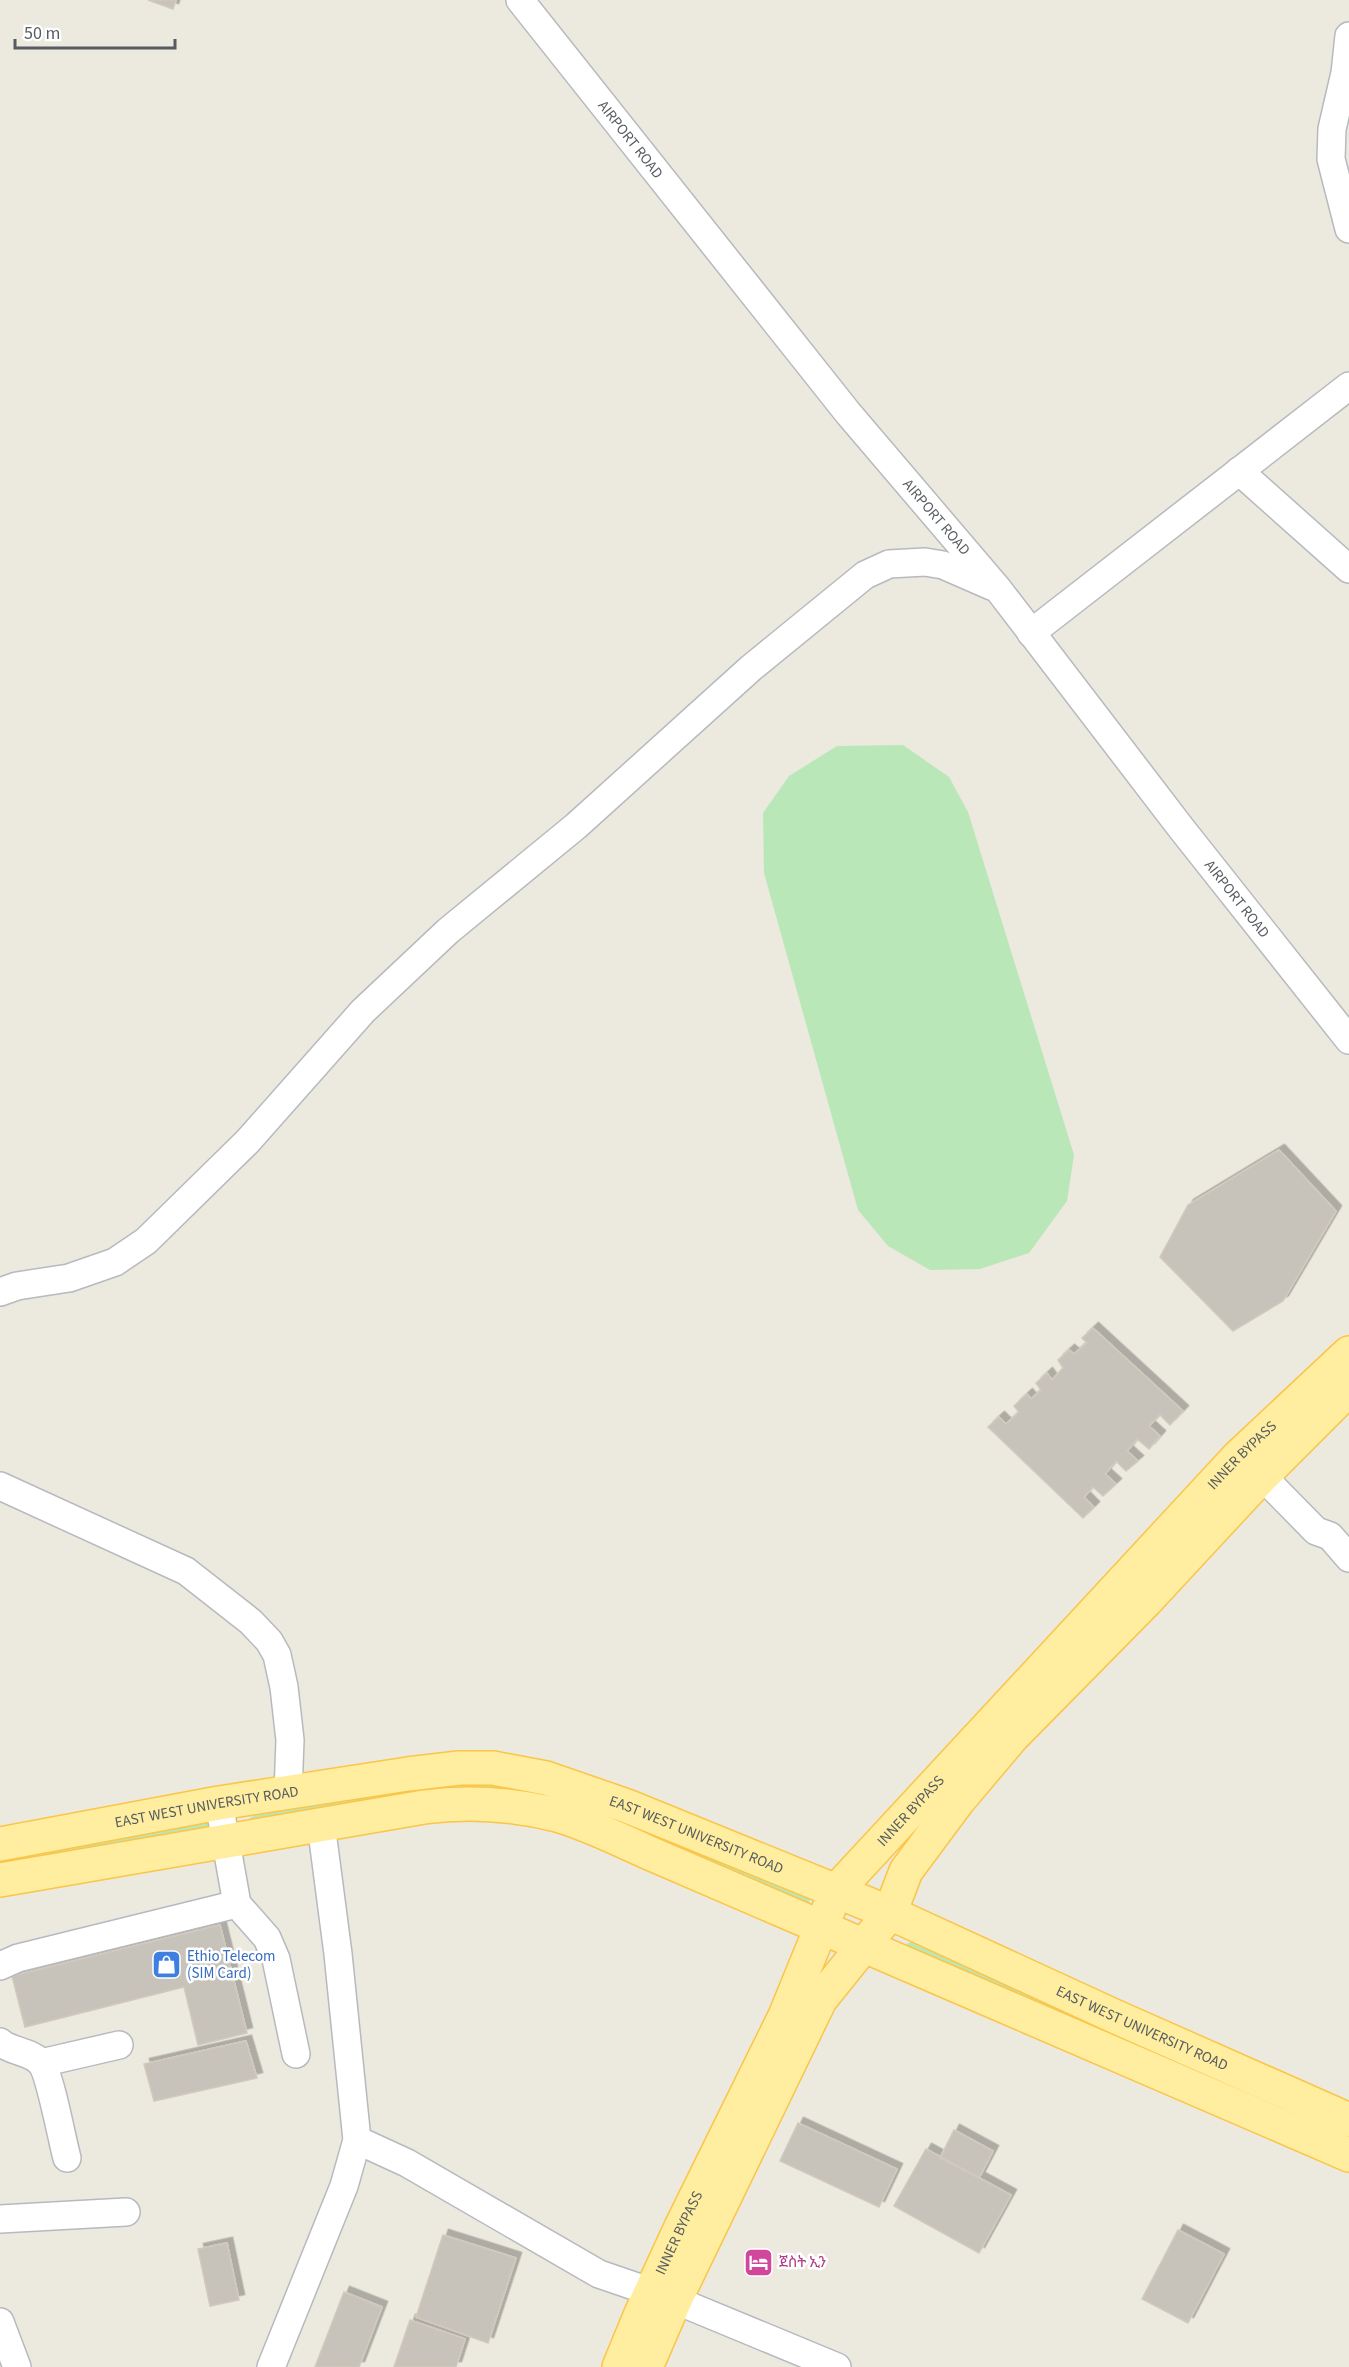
<svg xmlns="http://www.w3.org/2000/svg" width="1349" height="2367" viewBox="0 0 1349 2367" font-family="'Source Sans 3','Noto Sans Ethiopic',sans-serif">
<defs>
<filter id="shadow"><feDropShadow dx="5.5" dy="-5.5" stdDeviation="0" flood-color="#0004"/></filter>
</defs>
<rect width="100%" height="100%" fill="#ece9de"/>
<!-- green -->
<path fill="#b9e7b8" d="M903,745L949,777L968,812L1074,1155L1067,1201L1029,1253L980,1269L930,1270L888,1246L858,1210L764,873L763,813L789,776L837,746Z
M481,1783L526,1788L567,1796L810,1897L809,1903L803,1906L538,1803L250,1824L249,1819L255,1815C329,1801 405,1784 481,1783Z
M209,1821L217,1830L0,1873V1856Z
M911,1942L921,1943L1349,2126V2140L908,1952L906,1944Z"/>
<!-- building -->
<path fill="#c7c3bb" stroke="#d1cabc" stroke-width="1.5" filter="url(#shadow)" d="M148,0H176L173,9Z
M1279,1150L1336,1211L1283,1301L1233,1331L1160,1257L1188,1205Z
M1093,1328L1183,1411L1170,1425L1160,1415L1149,1426L1160,1436L1149,1449L1137,1439L1127,1451L1138,1461L1126,1471L1116,1461L1105,1474L1116,1484L1103,1496L1093,1487L1084,1497L1094,1507L1083,1518L988,1427L999,1417L1006,1424L1019,1412L1014,1406L1027,1394L1031,1399L1041,1390L1036,1383L1047,1373L1052,1380L1063,1368L1058,1360L1069,1350L1074,1354L1087,1343L1082,1338Z
M220,1925L247,2033L198,2045L184,1987L25,2027L12,1976Z
M246,2041L257,2078L154,2101L144,2064Z
M798,2123L897,2169L879,2207L780,2161Z
M954,2130L993,2151L979,2178L940,2158Z
M926,2149L1011,2195L979,2253L894,2206Z
M1178,2230L1224,2254L1188,2323L1142,2299Z
M443,2235L516,2258L488,2343L416,2317Z
M227,2243L239,2300L210,2306L198,2249Z
M344,2292L382,2307L359,2367H315Z
M410,2320L465,2339L456,2367H394Z"/>
<g fill="none" stroke-linecap="round" stroke-linejoin="round">
<defs>
<g id="minor">
<path id="s1" d="M520,0L848,413L998,589L1181,828L1349,1040"/>
<path d="M1349,36L1345,73L1332,129L1331,159L1349,229"/>
<path d="M1239,471L1349,569"/>
<path d="M1031,633L1349,386"/>
<path d="M0,1292L17,1286L69,1278L115,1262L146,1241L247,1142L363,1011L448,931L576,826L751,668L865,575L889,564L925,562L943,565L991,586"/>
<path d="M1246,1464L1262,1476L1316,1531L1330,1536L1349,1558"/>
<path d="M0,1486L186,1571L251,1622L269,1641L277,1655L284,1687L290,1740L288,1793"/>
<path d="M219,1803L237,1904L267,1938L276,1959L296,2054"/>
<path d="M0,1966L18,1958L237,1904"/>
<path d="M0,2042C11,2052 31,2051 41,2063C50,2074 62,2140 67,2158"/>
<path d="M41,2063L119,2045"/>
<path d="M357,2140L407,2163L599,2274L675,2300L837,2367"/>
<path d="M0,2219L126,2212"/>
<path d="M0,2322L17,2367"/>
<path d="M271,2367L344,2186L357,2140L338,1954L321,1824"/>
</g>
<g id="major">
<path id="s2" d="M0,1844L219,1803L408,1774L459,1768H493L546,1778L627,1806L890,1913L1114,2016L1349,2120"/>
<path d="M0,1880L424,1807C469,1801 513,1804 557,1815C588,1824 618,1839 647,1852L1349,2155"/>
<path id="s3" d="M619,2367L640,2316L681,2227L785,2016L836,1891L1238,1457L1349,1353"/>
<path d="M646,2367L675,2300L820,2000L890,1913L906,1871L958,1801L1012,1737L1146,1601L1262,1476L1349,1389"/>
</g>
</defs>
<!-- minor casing -->
<use href="#minor" stroke="#b6babf" stroke-width="30"/>
<!-- major casing -->
<use href="#major" stroke="#fbc548" stroke-width="36"/>
<!-- minor -->
<use href="#minor" stroke="#fff" stroke-width="27"/>
<!-- major -->
<use href="#major" stroke="#ffeda0" stroke-width="33"/>
</g>
<!-- icons -->
<defs>
<symbol id="shop-square" viewBox="-11 -11 22 22"><rect x="-9" y="-9" width="18" height="18" rx="4" fill="#3f7fe0" stroke="#fff"/><path d="M-5-2.5h2.3a2.7 3.5 0 0 1 5.4 0H5L5.5 6h-11ZM-1.5-2.5h3a1.5 2.3 0 0 0-3 0Z" fill="#fff"/></symbol>
<symbol id="hotel-square" viewBox="-11 -11 22 22"><rect x="-9" y="-9" width="18" height="18" rx="4" fill="#d1479c" stroke="#fff"/><path d="M-6-4.5h1.5V1H6V5H4.5V3h-9V5H-6ZM-4 0a1.8 1.8 0 1 1 3.6 0ZM.5 0V-2.5h3Q6-2.5 6 0Z" fill="#fff"/></symbol>
</defs>
<g fill-rule="evenodd">
<use href="#shop-square" x="150" y="1948" width="33" height="33"/>
<use href="#hotel-square" x="742" y="2246" width="33" height="33"/>
</g>
<g text-anchor="middle" dominant-baseline="central" stroke-width="5" stroke-linejoin="round" paint-order="stroke">
<!-- street labels -->
<g font-size="15" fill="#575c61" stroke="#fff">
<text stroke="none"><textPath href="#s1" startOffset="178">AIRPORT ROAD</textPath></text>
<text stroke="none"><textPath href="#s1" startOffset="664">AIRPORT ROAD</textPath></text>
<text stroke="none"><textPath href="#s1" startOffset="1150">AIRPORT ROAD</textPath></text>
<text stroke="none"><textPath href="#s3" startOffset="1119">INNER BYPASS</textPath></text>
<text stroke="none"><textPath href="#s2" startOffset="210">EAST WEST UNIVERSITY ROAD</textPath></text>
<text stroke="none"><textPath href="#s3" startOffset="633">INNER BYPASS</textPath></text>
<text stroke="none"><textPath href="#s2" startOffset="714">EAST WEST UNIVERSITY ROAD</textPath></text>
<text stroke="none"><textPath href="#s2" startOffset="1200">EAST WEST UNIVERSITY ROAD</textPath></text>
<text stroke="none"><textPath href="#s3" startOffset="147">INNER BYPASS</textPath></text>
</g>
<!-- shop labels -->
<g font-size="15" fill="#366cbe" stroke="#fff" text-anchor="start">
<text x="187" y="1956">Ethio Telecom<tspan x="187" dy="17">(SIM Card)</tspan></text>
</g>
<!-- hotel labels -->
<g font-size="15" fill="#b23c85" stroke="#fff" text-anchor="start">
<text x="779" y="2262">ጀስት ኢን</text>
</g>
</g>
<!-- scale -->
<path d="M15 39v9h160v-9" fill="none" stroke="#575c61" stroke-width="3"/>
<text x="24" y="39" font-size="18" fill="#575c61" stroke="#ffffff" stroke-width="4.5" paint-order="stroke">50 m</text>
</svg>
